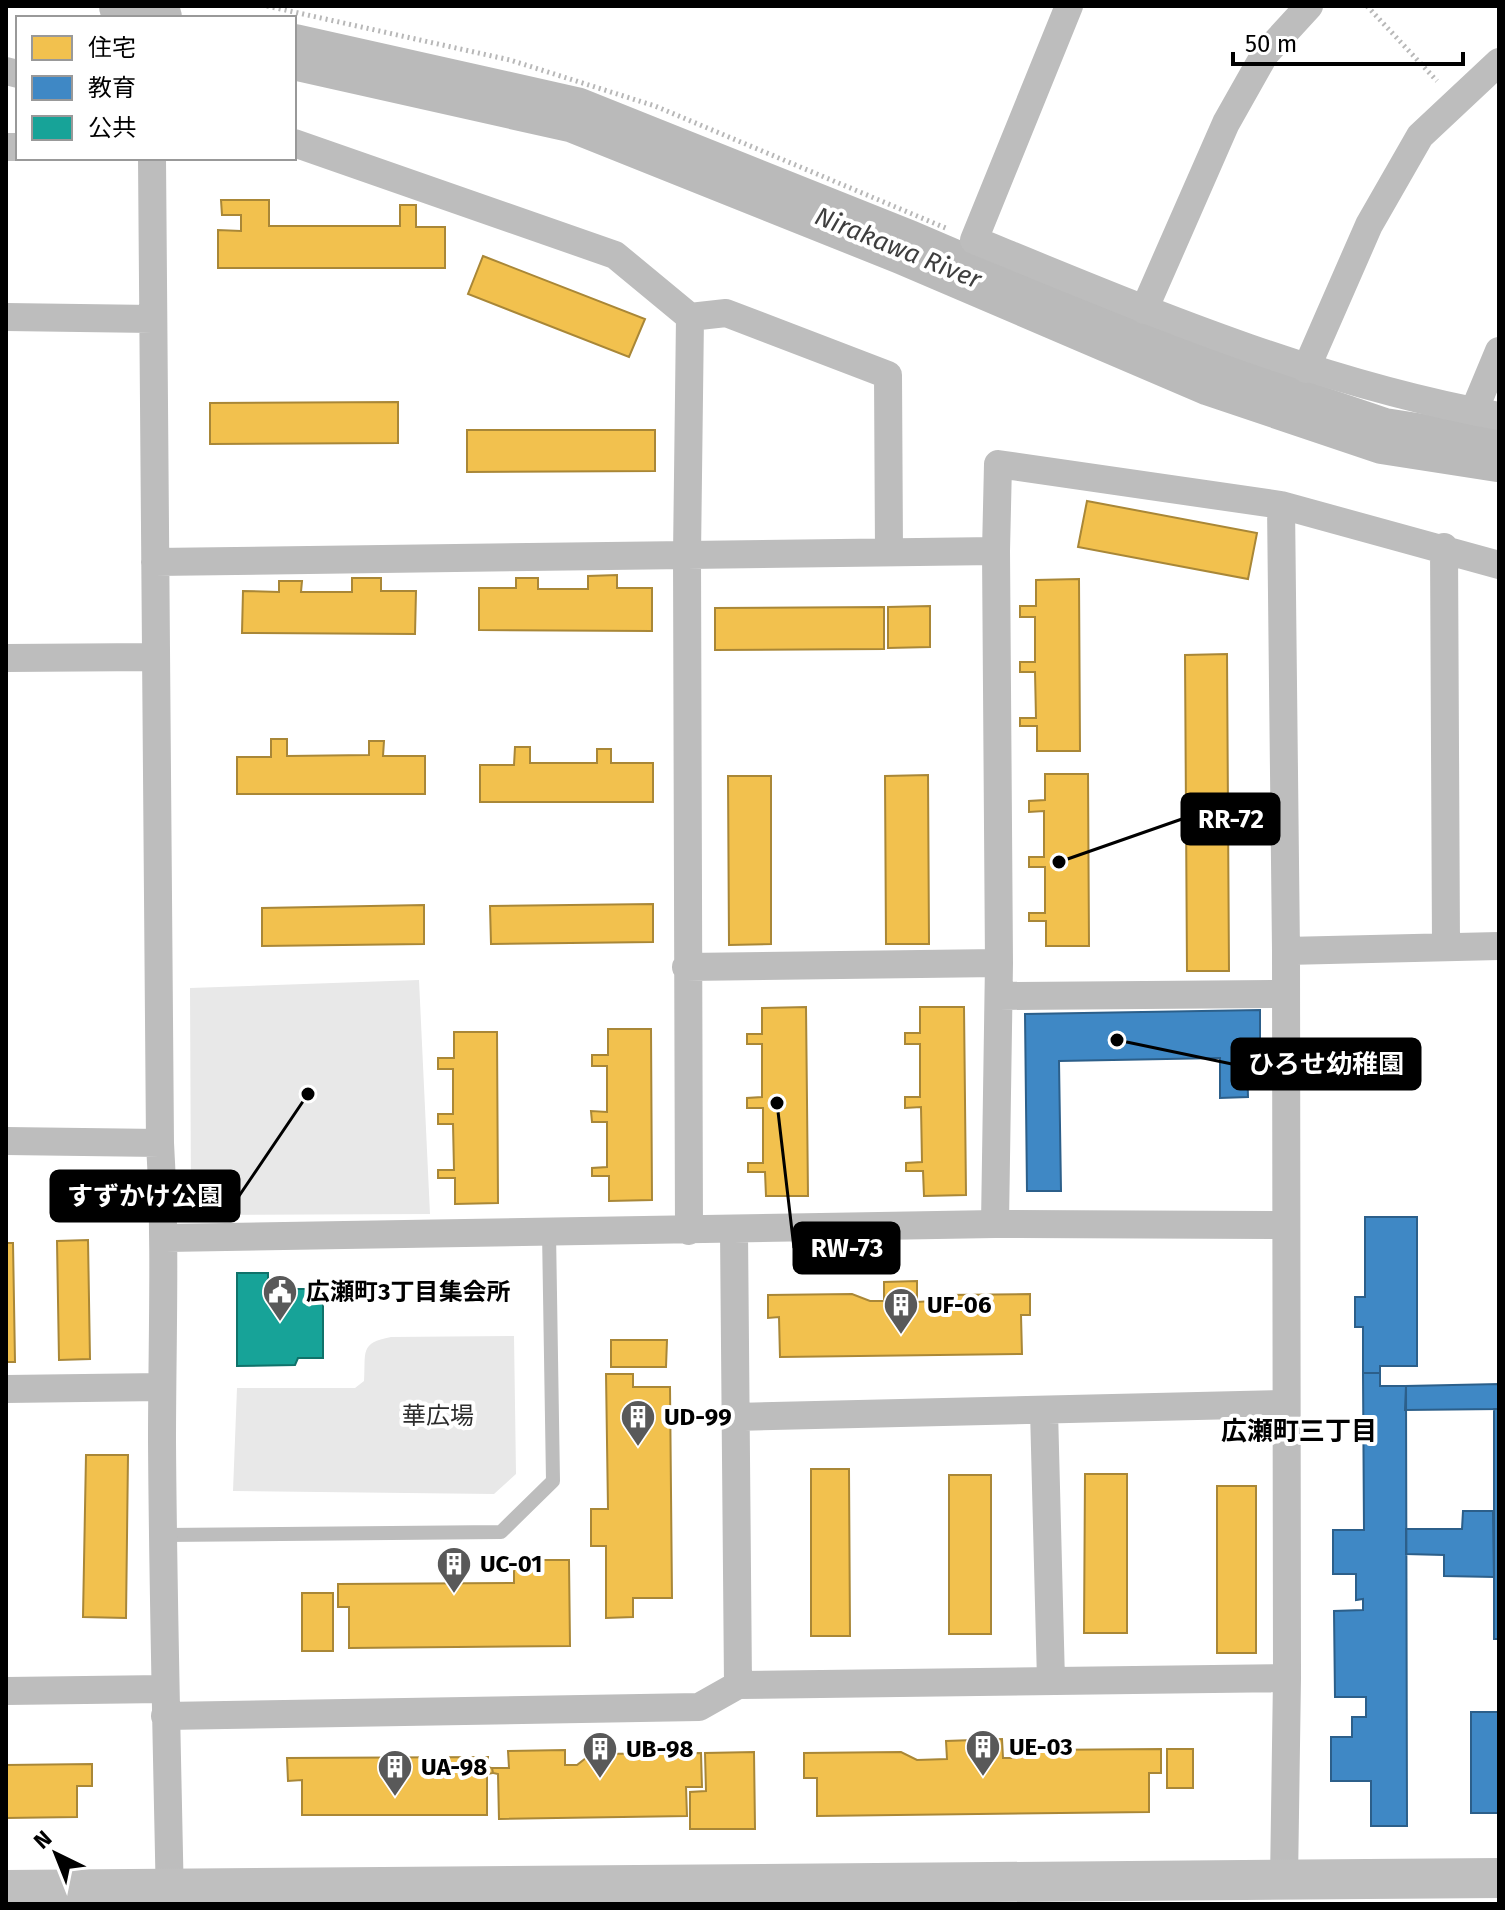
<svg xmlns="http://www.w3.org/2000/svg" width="1505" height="1910" viewBox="0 0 1505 1910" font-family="'Fira Sans','Noto Sans JP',sans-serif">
<rect width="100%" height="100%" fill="#fff"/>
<!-- green -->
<path fill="#e8e8e8" d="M419,980L430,1214L207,1215L191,1199L190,988Z
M514,1336L516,1474L494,1494L233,1491L237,1388H355L364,1381C366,1352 359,1343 391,1337Z"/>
<!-- homes -->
<path fill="#f2c14e" stroke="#a98737" stroke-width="2" d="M221,200H269V226H400V205H416V227H445V268H218V230L241,231V215H222Z
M483,256L645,319L629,357L468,294Z
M398,402V443L210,444V403Z
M467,430H655V471L467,472Z
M1087,501L1257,533L1248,579L1078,547Z
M617,575V588H652V631L479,630V588H516V578H538V589H588V576Z
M352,578H381V591H416L415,634L242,633L243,591L279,592V581H302L301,592H352Z
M1079,579L1080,751H1037V726H1020V718H1036L1035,672H1020V662H1035V617H1020V606H1036V580Z
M930,606V647L888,648V607Z
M884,607V649L715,650V608Z
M1227,654L1229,971H1187L1185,655Z
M271,739H287V756L369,755V741H384L383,756H425V794H237V757H271Z
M515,747H530V763H597V749H611V763H653V802H480V765H514Z
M1045,774H1088L1089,946H1046V921H1029V913H1045V867H1029V857H1044V811L1029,812V801L1045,800Z
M928,775L929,944H886L885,776Z
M728,776H771V944L729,945Z
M653,904V942L491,944L490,906Z
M424,905V944L262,946V908Z
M806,1007L808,1196H766L765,1172H748V1163H763V1108H747V1098L762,1097V1044H747V1034H762V1008Z
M920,1007H964L966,1195L924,1196L923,1171H906V1163L922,1162L921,1107L905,1108V1097H920V1044H905V1033H920Z
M608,1029H651L652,1200L609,1201V1176H592V1168L607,1167V1122H592L591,1111L607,1112V1066H592V1055H608Z
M454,1032H497L498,1203L455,1204V1178H438V1170H454L453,1124H438V1114H453V1069H438V1058H454Z
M88,1240L90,1359L59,1360L57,1241Z
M6,1243H13L15,1362H6Z
M917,1281V1302L932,1301L944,1295L1030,1294V1315H1021L1022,1354L780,1357L779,1317L768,1318V1295L852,1294L870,1301H884V1282Z
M611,1340H667L666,1367H611Z
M606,1374H633V1387H670L672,1598H633V1617L606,1618V1546H591V1509H608Z
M86,1455H128L126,1618L83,1617Z
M811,1469H849L850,1636H811Z
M1085,1474H1127V1633H1084Z
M949,1475H991V1634H949Z
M1217,1486H1256V1653H1217Z
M514,1560H569L570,1646L349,1648V1607H338V1584L514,1583Z
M302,1593H333V1651H302Z
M1002,1739L1003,1758H1018L1033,1750L1161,1749V1773H1149V1812L817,1816V1778H804V1753L901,1752L917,1760L947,1759L946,1741Z
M1167,1749H1193V1788H1167Z
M565,1750V1765H577L591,1754L701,1753L702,1787H686L687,1816L499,1819L498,1774L493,1773L492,1768H509L508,1751Z
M754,1752L755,1829H690V1792L706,1791L705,1753Z
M488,1757L487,1767L492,1768L493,1773L487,1774V1815H302V1780L288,1781L287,1758Z
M92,1764V1786H77V1817L6,1818V1765Z"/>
<!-- schools -->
<path fill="#3f88c5" stroke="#2c5f8a" stroke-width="2" d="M1260,1010V1060L1247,1059L1248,1097L1220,1098V1058L1059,1061L1061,1191H1027L1025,1014Z
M1365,1217H1417V1366H1380V1373H1363V1327H1355V1297H1365Z
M1363,1373H1380V1386H1406L1407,1826H1371V1781H1331V1737H1352V1717H1366V1697H1335L1334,1611L1363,1610V1599L1356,1600V1574H1333V1530H1364Z
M1499,1384V1409L1405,1410L1406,1386Z
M1494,1409H1499V1639H1494Z
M1463,1511H1493L1494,1577L1444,1576V1555L1406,1554V1529H1462Z
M1471,1712H1499V1813H1471Z"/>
<!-- public -->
<path fill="#17a398" stroke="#10726a" stroke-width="2" d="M237,1273H268V1289H323V1358H298L295,1365L237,1366Z"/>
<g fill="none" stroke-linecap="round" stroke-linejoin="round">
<!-- river -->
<path stroke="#bababa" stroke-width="56" d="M127,6L154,18
M294,52L575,115L905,247L1211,378L1383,436L1499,454"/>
<!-- path -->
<path stroke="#b8b8b8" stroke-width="5" stroke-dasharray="2 4" stroke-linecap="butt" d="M267,6L510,60L655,106L948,229
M1367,6L1437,81"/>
<!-- lane -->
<path stroke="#bdbdbd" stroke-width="14" d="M163,1535L501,1532L553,1481L549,1232"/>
<!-- street -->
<path stroke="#bdbdbd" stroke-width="28" d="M1069,6L974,240C1145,310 1316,383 1499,416
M6,71L18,74
M294,143L615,255L690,317L687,555L996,551L999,963L995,1224
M6,147H18
M152,158L160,1143C166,1244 162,1341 162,1441C163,1596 167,1750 170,1904
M1144,310L1226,123L1265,54L1309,6
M6,317L153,319
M690,317L726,313L888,375L889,552
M1306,369L1369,225L1420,136L1499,62
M1474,411L1499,351
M1444,547L1446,946
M996,551L998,464L1281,505
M155,562L687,555L689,1231
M6,658L155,657
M1286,951L1499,946
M686,967L999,963
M999,996L1286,994
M6,1141L160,1143
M734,1231L738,1685
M166,1238L995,1224L1285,1225
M6,1389L162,1387
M1044,1410L1051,1681
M735,1417L1286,1404
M6,1691L164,1689
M165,1716L699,1707L738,1685L1287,1678
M1284,1881L1287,1678L1286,951L1281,505L1499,565"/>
<!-- secondary -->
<path stroke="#bfbfbf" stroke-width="40" d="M6,1890L1499,1878"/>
</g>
<!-- icons -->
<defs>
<symbol id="civic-pin" viewBox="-11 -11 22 30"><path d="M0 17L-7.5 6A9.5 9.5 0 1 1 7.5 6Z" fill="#595959" stroke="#fff"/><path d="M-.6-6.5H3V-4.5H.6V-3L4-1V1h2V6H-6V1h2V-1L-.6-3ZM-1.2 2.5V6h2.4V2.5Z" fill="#fff"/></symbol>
<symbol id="building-pin" viewBox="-11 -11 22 30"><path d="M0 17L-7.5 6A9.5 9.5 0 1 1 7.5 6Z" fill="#595959" stroke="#fff"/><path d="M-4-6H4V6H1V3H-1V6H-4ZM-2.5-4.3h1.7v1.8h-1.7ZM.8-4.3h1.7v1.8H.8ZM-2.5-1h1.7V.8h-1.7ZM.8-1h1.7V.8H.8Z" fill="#fff"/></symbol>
</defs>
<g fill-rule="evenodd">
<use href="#civic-pin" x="260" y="1272" width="40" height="54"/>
<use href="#building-pin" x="881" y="1285" width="40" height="54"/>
<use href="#building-pin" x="618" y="1397" width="40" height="54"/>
<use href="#building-pin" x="434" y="1544" width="40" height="54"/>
<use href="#building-pin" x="963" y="1727" width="40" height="54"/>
<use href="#building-pin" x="580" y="1729" width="40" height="54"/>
<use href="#building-pin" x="375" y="1747" width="40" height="54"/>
</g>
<g text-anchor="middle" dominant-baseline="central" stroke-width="8" stroke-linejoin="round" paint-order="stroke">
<!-- poi labels -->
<g font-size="24" font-weight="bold" fill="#000" stroke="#fff" text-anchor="start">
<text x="306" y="1292">広瀬町3丁目集会所</text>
<text x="927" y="1305">UF-06</text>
<text x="664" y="1417">UD-99</text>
<text x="480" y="1564">UC-01</text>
<text x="1009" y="1747">UE-03</text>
<text x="626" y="1749">UB-98</text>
<text x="421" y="1767">UA-98</text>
</g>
<!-- park labels -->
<g font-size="24" fill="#2d2d2d" stroke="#fff">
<text x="438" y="1416">華広場</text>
</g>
<!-- water labels -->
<g font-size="26" font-style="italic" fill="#3e3e3e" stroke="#fff">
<text transform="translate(898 248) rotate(22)">Nirakawa River</text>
</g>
<!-- neighbourhood labels -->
<g font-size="26" font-weight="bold" fill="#000" stroke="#fff">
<text x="1299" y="1431">広瀬町三丁目</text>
</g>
</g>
<!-- callouts -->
<path fill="none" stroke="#000" stroke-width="3" d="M1059 862L1182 819M1117 1040L1232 1064M308 1094L239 1196M777 1103L794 1248"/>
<g fill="#000" stroke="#fff" stroke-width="3">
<circle cx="1059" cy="862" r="8"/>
<circle cx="1117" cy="1040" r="8"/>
<circle cx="308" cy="1094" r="8"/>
<circle cx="777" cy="1103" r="8"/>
</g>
<g fill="#000" stroke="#000" stroke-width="3">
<rect x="1182" y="794" width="97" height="50" rx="8"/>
<rect x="1232" y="1039" width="188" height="50" rx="8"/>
<rect x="51" y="1171" width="188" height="50" rx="8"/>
<rect x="794" y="1223" width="105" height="50" rx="8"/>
</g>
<g font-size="26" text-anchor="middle" font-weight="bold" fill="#fff">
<text x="1231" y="828">RR-72</text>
<text x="1326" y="1073">ひろせ幼稚園</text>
<text x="145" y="1205">すずかけ公園</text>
<text x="847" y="1257">RW-73</text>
</g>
<!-- border -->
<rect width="1505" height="1910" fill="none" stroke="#000000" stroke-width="16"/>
<!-- legend -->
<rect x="16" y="16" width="280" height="144" fill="#ffffff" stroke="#999999" stroke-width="2"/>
<rect x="32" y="36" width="40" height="24" fill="#f2c14e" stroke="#999999" stroke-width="2"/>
<text x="88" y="56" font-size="24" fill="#000000">住宅</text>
<rect x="32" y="76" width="40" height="24" fill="#3f88c5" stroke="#999999" stroke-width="2"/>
<text x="88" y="96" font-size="24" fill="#000000">教育</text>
<rect x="32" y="116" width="40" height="24" fill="#17a398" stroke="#999999" stroke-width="2"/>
<text x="88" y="136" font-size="24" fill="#000000">公共</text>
<!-- north arrow -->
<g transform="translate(56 1854) rotate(317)" stroke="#ffffff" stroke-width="6" paint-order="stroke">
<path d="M0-6L14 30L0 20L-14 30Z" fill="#000000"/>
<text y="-12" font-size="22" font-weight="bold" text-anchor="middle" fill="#000000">N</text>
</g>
<!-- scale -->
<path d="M1233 52v12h230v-12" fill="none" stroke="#000000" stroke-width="4"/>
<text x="1245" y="52" font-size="24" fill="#000000" stroke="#ffffff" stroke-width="6" paint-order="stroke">50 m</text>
</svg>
